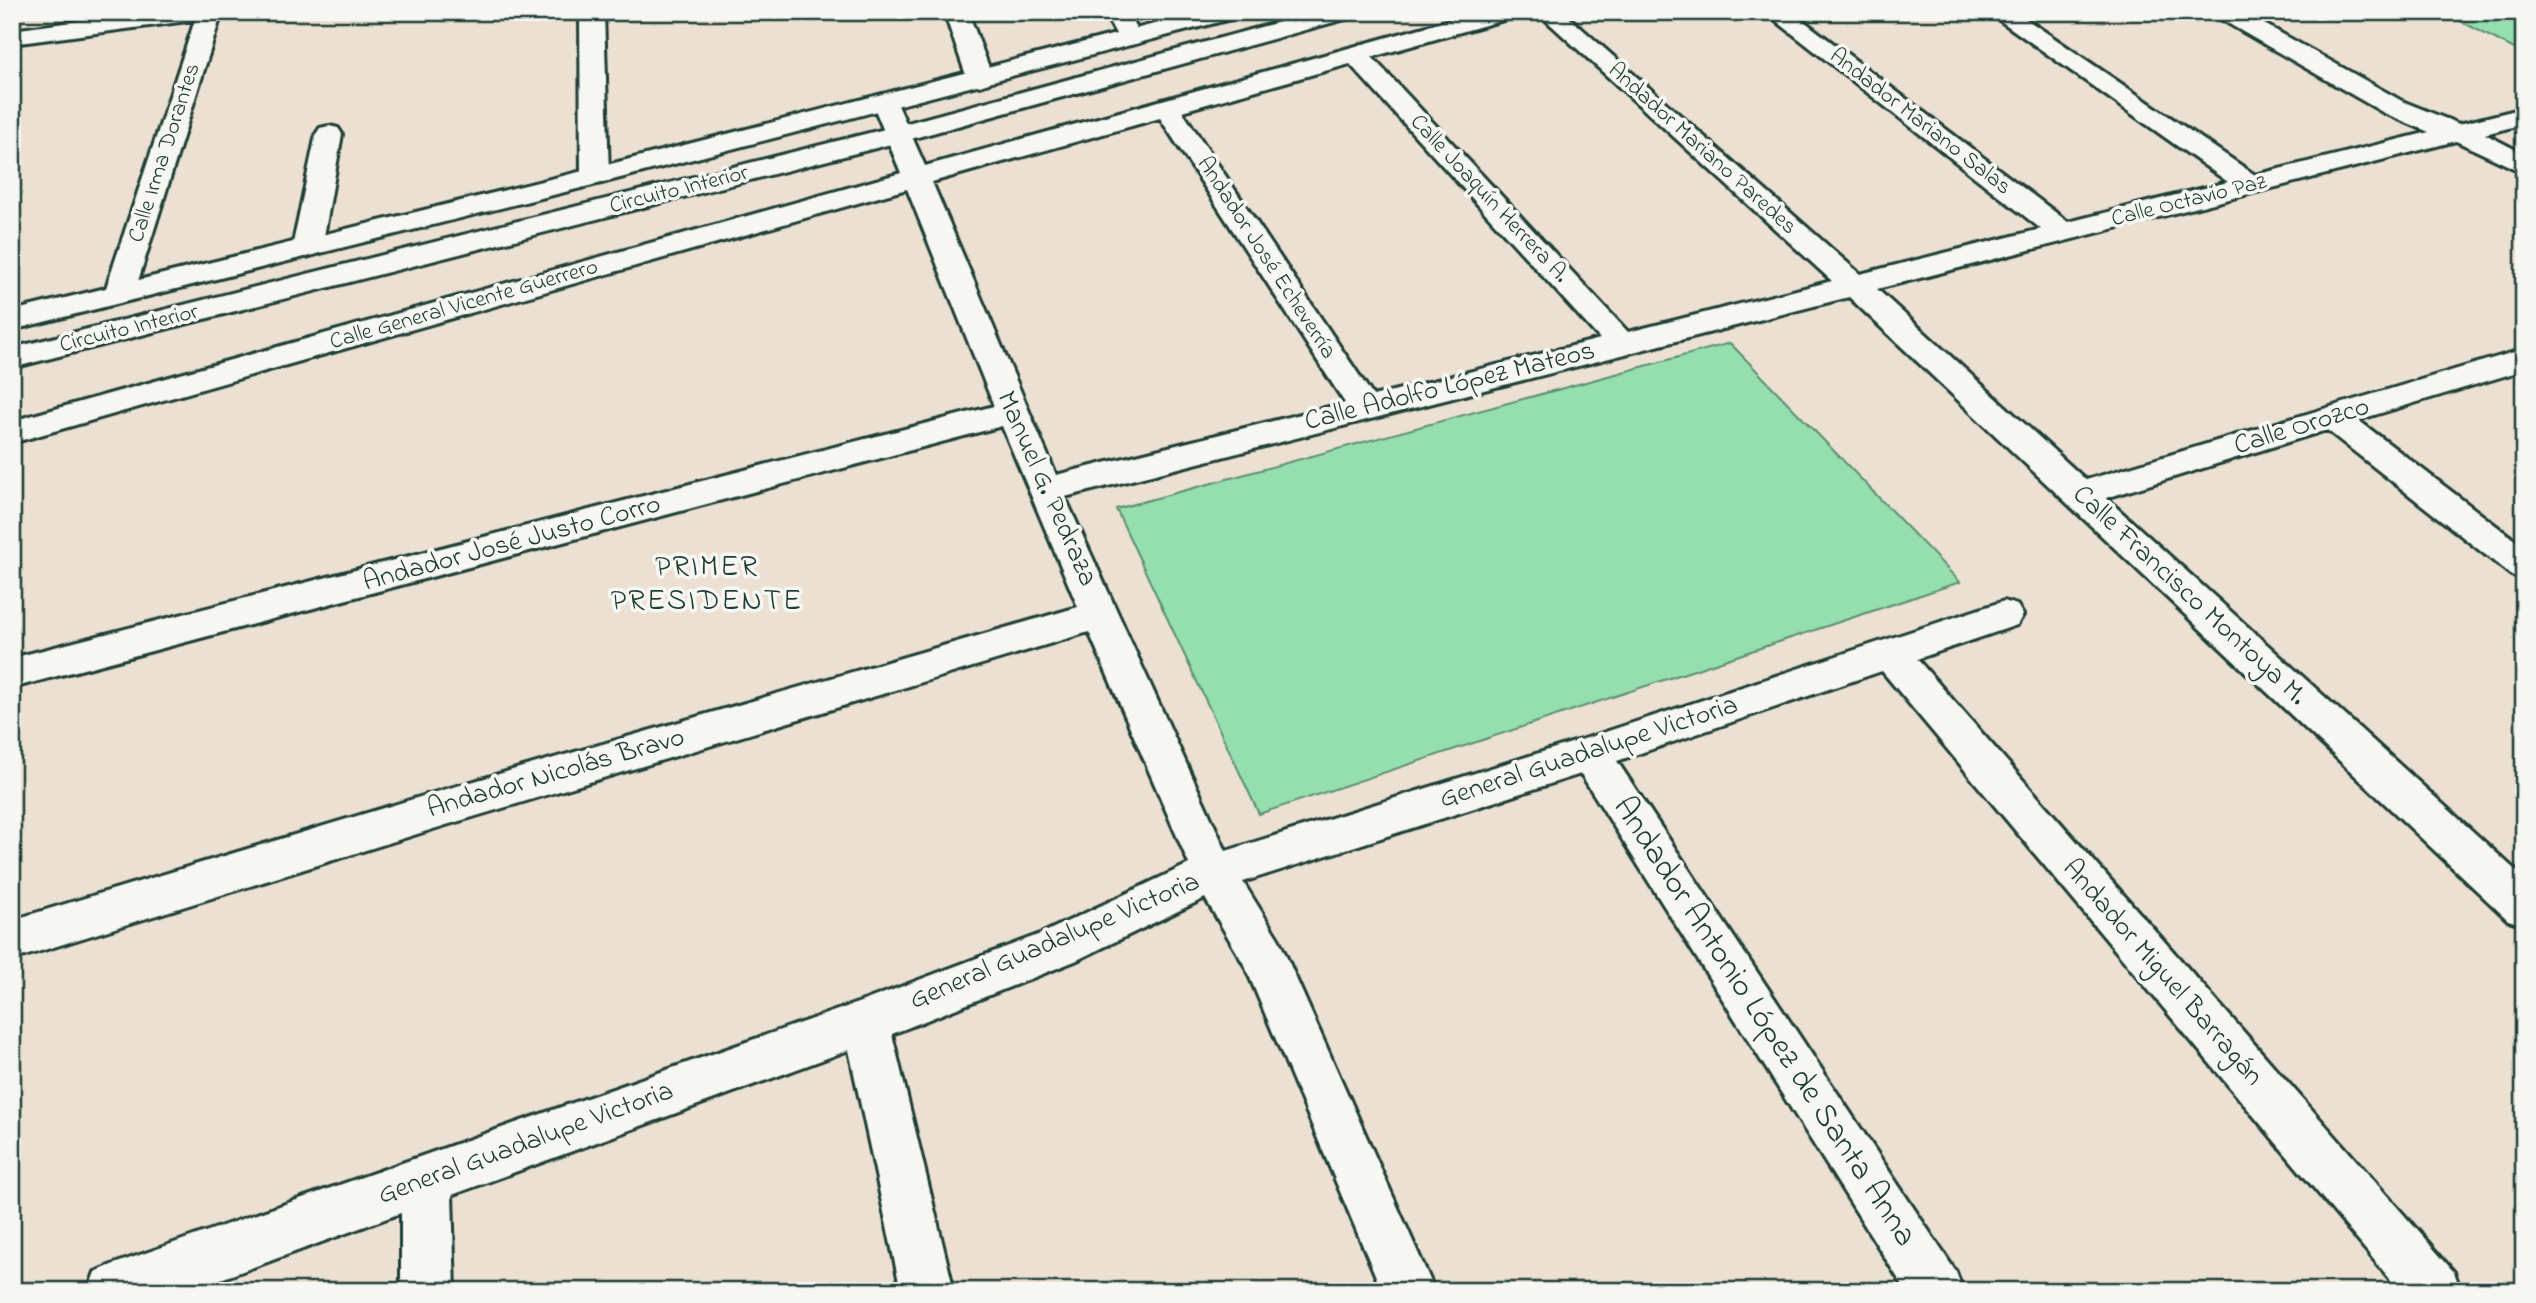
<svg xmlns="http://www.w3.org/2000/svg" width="2536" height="1303" viewBox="0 0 2536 1303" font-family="'Indie Flower',sans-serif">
<rect width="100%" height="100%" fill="#ece0d2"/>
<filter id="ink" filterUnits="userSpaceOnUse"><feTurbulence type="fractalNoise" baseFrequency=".0143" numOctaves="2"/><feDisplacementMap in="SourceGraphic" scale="14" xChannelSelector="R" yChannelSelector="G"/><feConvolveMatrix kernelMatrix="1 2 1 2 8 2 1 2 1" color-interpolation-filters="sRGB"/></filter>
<g filter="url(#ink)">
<!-- green -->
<path fill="#95deae" stroke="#5a8e71" stroke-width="2" d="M2443,12H2524V54Z
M1730,343L1960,582L1259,814L1116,509Z"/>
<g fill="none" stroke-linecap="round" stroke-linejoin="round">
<defs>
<path id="street" d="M147,12H222L134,294L130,300L119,303L108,300L104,294L195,20L12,44V30Z
M580,12H604L609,176L605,182L595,184L585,182L581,176Z
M944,12H968L993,78L989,83L980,86L971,83L967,78Z
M1104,12H1128L1142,38L1139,43L1130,45L1121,43Z
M1478,12H1518L1514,17L1372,57L1628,332L1832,281L1537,12H1563L1860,274L2041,229L1765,12H1792L2068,222L2228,182L1988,12H2016L2255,175L2429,132L2384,113L2217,17L2213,12H2243L2402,101L2459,124L2524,108V124L2485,134L2524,154V173L2456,141L1877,289L2086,480L2524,349V370L2358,420L2524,547V579L2511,575L2327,430L2106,498L2524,878V925L2508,920L1849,297L1065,497L1226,851L1590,737L2004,601L2017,605L2023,615L2017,625L1917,659L2454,1272L2461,1291H2400L1882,671L1617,761L1956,1272L1963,1291H1906L1581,774L1243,882L1279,940L1435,1291H1382L1245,966L1205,898L1075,961L892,1034L954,1291H901L849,1050L452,1195L455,1291H401V1213L188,1291H88L95,1272L114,1264L866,1000L1043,933L1189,864L1089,632L443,826L12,960V920L443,790L1078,607L1002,426L12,688V658L994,406L907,189L12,443V421L901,173L872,102L876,96L885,94L894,96L925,166ZM1350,64L1600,339L1373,396L1182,111ZM1160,118L1345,403L1056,475L932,182Z
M329,126L338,128L342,134L322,248L317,254L307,257L297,254L292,248L316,134L320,128Z"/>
<path id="secondary" d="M1201,12H1242L1238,17L605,182L12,330V311L587,170Z
M1316,12H1356L1352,17L907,140L12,368V348L889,128Z"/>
</defs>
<!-- street casing -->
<use href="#street" stroke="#1f3d34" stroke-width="6"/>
<!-- secondary casing -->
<use href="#secondary" stroke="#1f3d34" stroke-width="6"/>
<!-- street -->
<use href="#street" fill="#f6f6f2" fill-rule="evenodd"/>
<!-- secondary -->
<use href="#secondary" fill="#f6f6f2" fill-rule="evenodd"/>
</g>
</g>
<g text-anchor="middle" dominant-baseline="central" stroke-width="7" stroke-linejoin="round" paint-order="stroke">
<!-- far-street labels -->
<g font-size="23" fill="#1f3d34" stroke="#f6f6f2">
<text transform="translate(1920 122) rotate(38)">Andador Mariano Salas</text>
<text transform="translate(1702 149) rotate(42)">Andador Mariano Paredes</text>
<text transform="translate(165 153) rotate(-72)">Calle Irma Dorantes</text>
<text transform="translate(679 190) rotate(-14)">Circuito Interior</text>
<text transform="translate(1489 199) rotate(47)">Calle Joaquín Herrera A.</text>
<text transform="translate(2189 201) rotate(-14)">Calle Octavio Paz</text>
<text transform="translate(1266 258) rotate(57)">Andador José Echeverría</text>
<text transform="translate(464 305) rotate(-16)">Calle General Vicente Guerrero</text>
<text transform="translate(129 329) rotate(-14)">Circuito Interior</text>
</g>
<!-- street labels -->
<g font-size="28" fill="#1f3d34" stroke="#f6f6f2">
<text transform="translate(1450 387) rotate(-14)">Calle Adolfo López Mateos</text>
<text transform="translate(2302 427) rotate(-17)">Calle Orozco</text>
<text transform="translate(1046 489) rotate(66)">Manuel G. Pedraza</text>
<text transform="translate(512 544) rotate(-15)">Andador José Justo Corro</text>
<text transform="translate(2189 596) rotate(43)">Calle Francisco Montoya M.</text>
<text transform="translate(1589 753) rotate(-18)">General Guadalupe Victoria</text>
<text transform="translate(556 774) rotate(-16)">Andador Nicolás Bravo</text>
<text transform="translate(1055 942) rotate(-23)">General Guadalupe Victoria</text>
<text transform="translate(2162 973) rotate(49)">Andador Miguel Barragán</text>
<text transform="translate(526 1144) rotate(-20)">General Guadalupe Victoria</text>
</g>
<!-- neighbourhood labels -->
<g font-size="30" letter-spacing="2" fill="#1f3d34" stroke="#f6f6f2">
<text x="707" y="568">PRIMER<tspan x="707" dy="34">PRESIDENTE</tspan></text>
</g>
<!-- near-street labels -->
<g font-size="33" fill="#1f3d34" stroke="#f6f6f2">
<text transform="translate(1764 1022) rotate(57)">Andador Antonio López de Santa Anna</text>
</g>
</g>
<!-- margin -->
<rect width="2536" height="1303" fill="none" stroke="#f6f6f2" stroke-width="42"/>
<rect x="21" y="21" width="2494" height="1261" fill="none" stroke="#1f3d34" stroke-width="2.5" filter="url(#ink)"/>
</svg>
